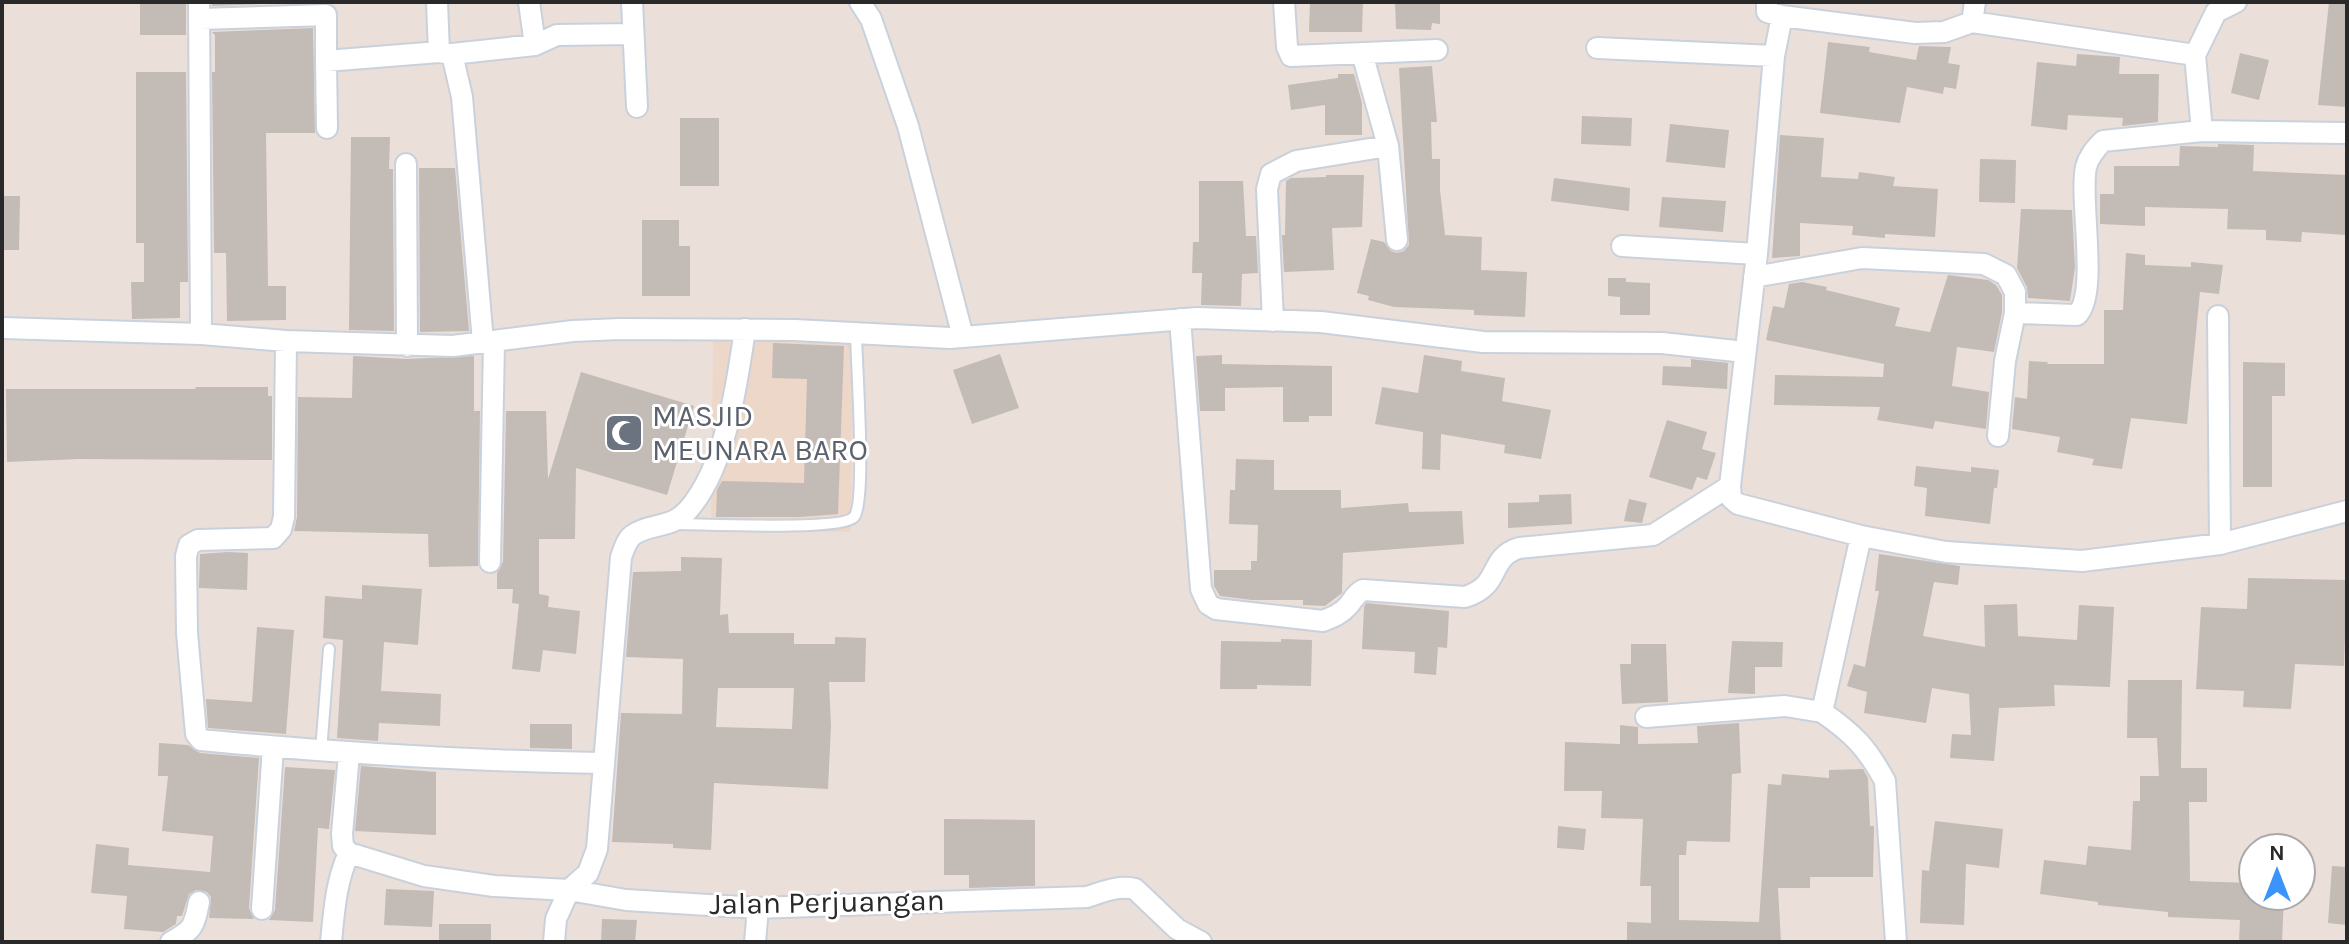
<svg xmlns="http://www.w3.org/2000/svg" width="2349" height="944" viewBox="0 0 2349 944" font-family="Karla,sans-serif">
<rect width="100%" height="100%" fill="#ebdfda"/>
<!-- education -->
<path fill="#edd7c9" d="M713,339L853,341L851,532L711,531Z"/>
<!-- building -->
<path fill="#c3bbb6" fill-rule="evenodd" d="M140,2H186V35H140Z
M212,2H311L212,6Z
M1310,2H1363L1362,32H1309Z
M1395,2H1440V24L1432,23L1431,30L1396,29Z
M2329,2H2347V107L2318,105Z
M313,28L315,133H266L268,286H286V320L227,321L226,253H214L212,72H215V35L212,32Z
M1828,42L1870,47L1869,52L1916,60L1919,46L1951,47L1948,63L1960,65L1956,89L1944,87L1943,94L1907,87L1900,123L1820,113Z
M2240,53L2269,60L2259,100L2231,93Z
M2077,54L2120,57L2119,74H2159L2158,122L2122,126L2123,118L2068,115L2067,130L2031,126L2037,62L2076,66Z
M1432,66L1437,122H1431L1432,159H1440V190L1445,235L1482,237L1481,270L1527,272L1525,317L1474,315V310L1394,307L1368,300L1369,296L1357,293L1371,239L1384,242L1391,251L1397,253L1404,251L1409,245L1399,68Z
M136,72H186L188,282H180V318L132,319L131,282H144V243H136Z
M1338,74H1354L1362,103V135H1325V105L1291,110L1288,85L1338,78Z
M1582,116L1632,118L1631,146L1581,144Z
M680,118H719V186H680Z
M1670,124L1729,130L1725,168L1666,162Z
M1780,135L1824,138L1821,177L1858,179L1859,172L1895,177L1893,186L1938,189L1935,237L1885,234V238L1852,235L1853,226L1800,223V256L1772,258Z
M351,137H390L389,169H393L394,331L349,330Z
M2218,144L2254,145L2253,171L2347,175L2346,235L2302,232L2301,242L2266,240V230L2227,229L2228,209L2145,207V226L2100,224V194H2114V166H2179L2180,146L2218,147Z
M1980,159L2016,160L2015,203L1979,202Z
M419,168H455L469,331L420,332Z
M1326,175H1364L1362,227L1332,228L1334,270L1284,272L1282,235H1285L1286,181L1291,178L1326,177Z
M1554,178L1630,188L1629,211L1551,201Z
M1199,181H1243L1246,236H1256L1258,273L1242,274L1241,306L1201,305L1202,273H1192L1193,242H1199Z
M2,196H20L19,250H2Z
M1662,197L1726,201L1723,232L1659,227Z
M2021,209L2072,210L2075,267L2070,301L2028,298L2027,287L2017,268Z
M642,220H679V246H690V296H642Z
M2126,253L2145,255V265L2191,267V262L2223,265L2219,294L2200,292L2187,424L2131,418L2122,469L2092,465L2094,459L2057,452L2060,437L2012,429L2015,397L2027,399L2029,361L2048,362L2047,364H2104V310H2123Z
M1948,275L1988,280L1996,285L2002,295V312L1994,352L1957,347L1952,386L1989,392L1986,429L1935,421L1933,429L1877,420L1880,407L1774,405L1775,375L1883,377L1884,364L1766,340L1773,306L1784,308L1789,284L1802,282L1827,287L1826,290L1900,308L1895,326L1930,332Z
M1608,278H1626V282L1650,283V315H1620V297L1608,296Z
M773,343L844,346L838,514L799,517H716L717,490L722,481L804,483L807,379L772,378Z
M1000,354L1019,408L972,424L953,370Z
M1222,355V364L1332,366V416H1309V422H1283V387L1225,388V411H1200L1196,356Z
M1424,355L1462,361L1461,371L1505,378L1502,401L1551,410L1541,459L1504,453L1505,445L1441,434L1440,470L1422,469L1423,432L1375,424L1382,387L1418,393Z
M353,356L406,359L474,356V411H480L478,566L429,567L428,534L294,531L297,517L298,397L352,398Z
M1691,359L1728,363L1727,389L1662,385L1663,366L1691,367Z
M2243,362L2285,363V396H2272V487H2243Z
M581,372L694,406L667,495L576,468L575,539H539V594L549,596L548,607L580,611L576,654L543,650L540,672L512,669L519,604L512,603L513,589H497V573L503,562L506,411H546L548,479Z
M196,387H268V396H272V460L79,459L7,462L6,389H195Z
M1667,420L1707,432L1702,449L1716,453L1707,480L1697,477L1692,490L1649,477Z
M1236,459L1274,460V490H1341V508L1408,503L1409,512L1462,511L1464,544L1343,553L1342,593L1325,606L1303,605V600H1252L1220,596L1214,586V570H1251V561H1257L1258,525L1229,524L1230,490H1235Z
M1916,466L1971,472V467L1999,470L1997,488H1994L1990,524L1925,516L1927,488L1914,486Z
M1571,494L1572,524L1508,528V503L1539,502V495Z
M1629,499L1647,503L1642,523L1624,521Z
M228,552L248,553L247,590L199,588L200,554Z
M1879,554L1960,566L1958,585L1934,582L1923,636L1985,647L1984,605L2017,604L2018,636L2077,640L2079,605L2114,607L2110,687L2054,685L2055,706L1999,708L1994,761L1950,758L1952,734L1971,735L1969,694L1932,688L1926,723L1864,713L1867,692L1847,686L1854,664L1865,667L1879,591H1875Z
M681,557L722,558L720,615L728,614L729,633H794V644H835V637L866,638L865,682H829L831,726L828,789L714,783L711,850L673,848V844L612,842L621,713L682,714L683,659L626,657L633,572L681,571ZM718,688H794L792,729L716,727Z
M2248,578L2347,580L2344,666L2295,664L2291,709L2243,707L2244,691L2196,689L2201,607L2247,609Z
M362,585L422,589L418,645L384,642L381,691L441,694L440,726L379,723L378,741L337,738L343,640L323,638L325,596L362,599Z
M1366,603L1449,611L1447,648L1438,647L1436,675L1414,673L1415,652L1362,649L1364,607Z
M257,627L294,630L286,734L208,728L206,699L252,702Z
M1281,639L1312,640L1311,686L1257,685V689H1220L1221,641L1281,642Z
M1732,641L1783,642L1782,667H1755V694L1728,693Z
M1631,644H1666L1668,702L1622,704L1620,664H1631Z
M2128,680H2182L2181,768H2207V802H2189L2190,881L2253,883V896H2284L2282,942H2239L2240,920L2168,917V912L2098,905V902L2040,894L2044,860L2086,865L2088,846L2131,850L2133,801H2140V776H2159L2157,738H2127Z
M1739,723L1741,773L1732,774L1730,842L1687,841L1686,855H1679V920L1759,922L1768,784L1781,785L1782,774L1829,778V770L1863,769L1868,778L1870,826H1874L1873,877H1810V888H1778L1781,942H1627V922L1651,923V886H1640L1643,819L1601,818L1602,791H1564L1565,742L1620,744V725L1638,727V744L1698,743L1697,726Z
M530,724H572V749L530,748Z
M159,743L188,745L200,753L259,758L249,908L254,919L209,918L211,897L207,892L196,890L189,894L182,916H177L176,924L163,932L124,929L127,896L91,893L96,844L129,848L128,865L210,872L213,836L162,831L168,776H158Z
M361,766L436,772V835L355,831Z
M285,767L335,770L329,829L318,828L313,922L269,920L275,910Z
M944,819L1035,820V886L969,888V875H944Z
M1935,821L2003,829L1999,868L1966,864L1964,925L1920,923L1922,870L1929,871Z
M1558,826L1586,829L1584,850L1557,848Z
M2332,866L2347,867V925L2328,923Z
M386,889L434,891L432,927L384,925Z
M602,919L637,920L635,942H601Z
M439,924H491V942H439Z"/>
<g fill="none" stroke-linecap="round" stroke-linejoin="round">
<defs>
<path id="service" d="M677,524C703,524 842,531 854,517C867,502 856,360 856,332
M321,751L329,649"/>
<path id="minor" d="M199,2L201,334
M437,2L439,52
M529,2L535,45
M632,2L637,107
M860,2L871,19L908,126L963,337
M1284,2L1287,47L1291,56L1437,50
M1767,2V12L1782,16L1915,33L1944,32L1972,22L1975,2
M1782,16L1774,56L1757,254L1730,486L1731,498L1738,504L1861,536L1946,552L2082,561L2220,544L2347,511
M200,19L326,15V61L439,52L452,54L462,97L483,342
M1972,22L2195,55
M1597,48L1774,56
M1362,53L1388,146
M452,54L535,45L557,35L633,34
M326,61L327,128
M2202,131L2195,55L2216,12L2236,2
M406,164L407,346
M1622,246L1757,254
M1754,277L1862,258L1984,264L2006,275L2015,292V313L2005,361L1998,436
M2015,313L2077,315C2099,293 2079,200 2086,167C2089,156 2095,149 2103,141L2202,131L2347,133
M2218,316L2220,544
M1180,319L1201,589L1208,604L1216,609L1323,621C1333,617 1341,614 1348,606C1354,599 1355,594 1363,590L1465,597C1503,585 1487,558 1519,548L1653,535L1730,486
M1273,321L1267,189L1271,174L1296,161L1388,146L1397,240
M2,328L201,334L286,341L453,346L573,331L620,329L795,330L950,338L1197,318L1321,322L1483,342L1662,343L1745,352
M286,341L284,517L281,529L273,538L198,540L189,545L186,556L187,633L196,734L201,740C335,753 468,761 602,763
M1861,536L1822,712C1854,734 1867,748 1885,781L1896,942
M490,562L494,341
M1646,717L1785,706L1822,712
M349,754L342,834L343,846L349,853L424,876L494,886L569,890L626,900L758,908L1087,897C1103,892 1118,885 1135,889L1177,929L1201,942
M262,909L273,747
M171,942C193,930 194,927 199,902
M331,942C334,911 336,881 349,853
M554,942L556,919L569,890L588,873L597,849L621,557C624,550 626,540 633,535C649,523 672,529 688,510C726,467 737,384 745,329
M755,942L758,908"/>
</defs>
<!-- service casing -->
<use href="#service" stroke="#c9d1db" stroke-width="14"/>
<!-- minor casing -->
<use href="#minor" stroke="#c9d1db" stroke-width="24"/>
<!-- service -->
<use href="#service" stroke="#fff" stroke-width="10"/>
<!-- minor -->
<use href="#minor" stroke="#fff" stroke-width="20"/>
</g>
<!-- icons -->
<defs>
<symbol id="mosque-square" viewBox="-11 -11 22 22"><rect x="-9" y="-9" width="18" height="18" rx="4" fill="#6b7280" stroke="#fff"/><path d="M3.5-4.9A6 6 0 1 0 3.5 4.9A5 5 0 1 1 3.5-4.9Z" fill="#fff"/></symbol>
</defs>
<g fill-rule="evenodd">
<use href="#mosque-square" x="602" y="411" width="44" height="44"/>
</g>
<g text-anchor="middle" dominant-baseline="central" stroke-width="6" stroke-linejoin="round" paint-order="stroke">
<!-- worship labels -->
<g font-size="30" fill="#5b616d" stroke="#fff" text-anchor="start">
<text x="652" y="416">MASJID<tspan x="652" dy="34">MEUNARA BARO</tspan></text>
</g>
<!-- street labels -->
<g font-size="30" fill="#292929" stroke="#fff">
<text transform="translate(827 902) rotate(-1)">Jalan Perjuangan</text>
</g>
</g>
<!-- border -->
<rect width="2349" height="944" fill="none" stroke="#292929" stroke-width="8"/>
<!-- north arrow -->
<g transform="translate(2277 872)"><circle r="38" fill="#ffffff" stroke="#a9a9a9" stroke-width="2"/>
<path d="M0-6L14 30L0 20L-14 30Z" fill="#3a94f9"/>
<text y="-12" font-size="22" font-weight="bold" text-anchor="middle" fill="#292929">N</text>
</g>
</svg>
